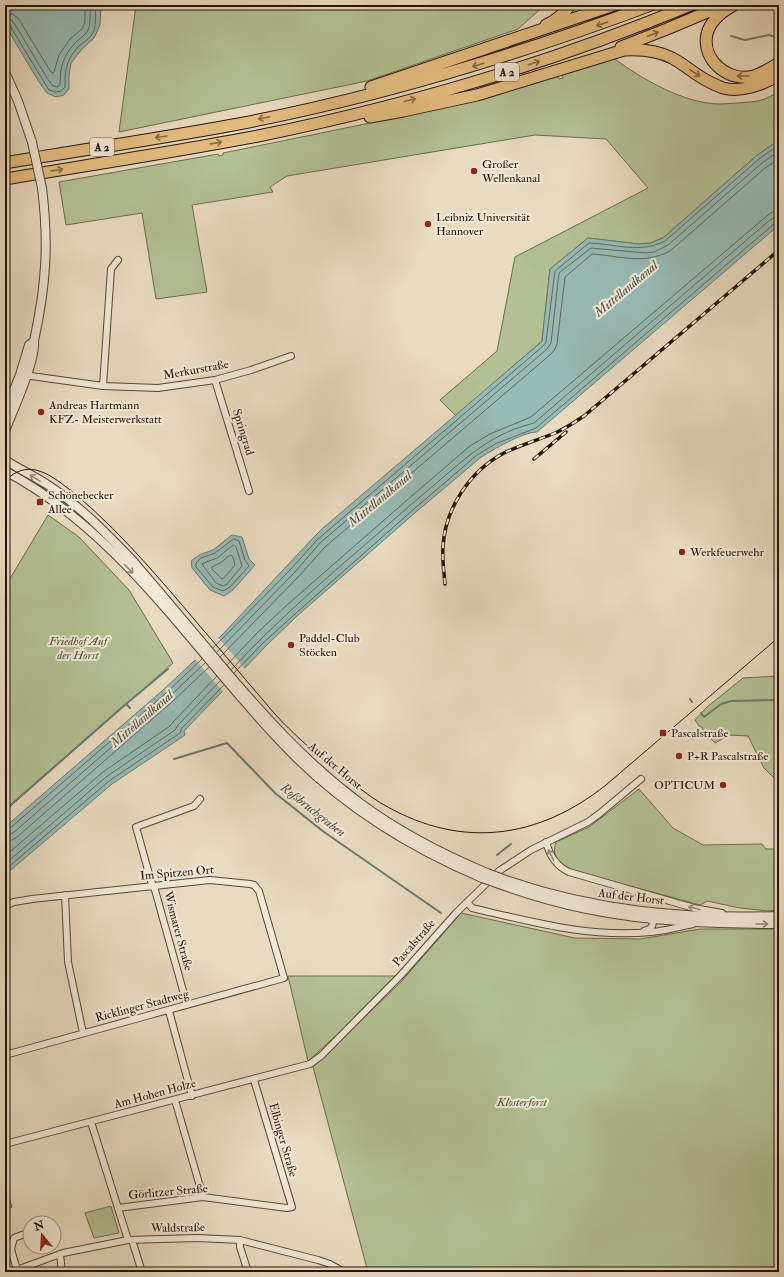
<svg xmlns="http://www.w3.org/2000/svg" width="784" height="1277" viewBox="0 0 784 1277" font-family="'IM FELL Double Pica',serif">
<rect width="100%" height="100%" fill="#e9dbc0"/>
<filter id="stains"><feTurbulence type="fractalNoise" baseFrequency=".005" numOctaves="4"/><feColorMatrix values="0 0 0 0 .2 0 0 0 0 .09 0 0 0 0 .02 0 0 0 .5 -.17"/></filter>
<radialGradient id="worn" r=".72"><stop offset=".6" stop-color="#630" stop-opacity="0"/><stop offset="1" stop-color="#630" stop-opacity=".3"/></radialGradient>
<!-- green -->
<path fill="#b3c195" stroke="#6b6a4e" d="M136,5H545L518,29L367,81L119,132Z
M612,57C640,78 684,104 720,104C726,104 732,103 738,103C747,102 757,102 765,99C770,97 774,94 779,92V140L756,156L664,237L651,243L639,244L588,238L550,269L542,341L456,416L440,400L497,351L515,257L648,188L606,139L535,135L287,176L270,187L273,192L192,205L207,292L156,299L142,213L66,225L59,182L218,154L219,156L223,155V153L419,113L557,76L559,79L563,78L562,74Z
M48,515L79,537L129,590L173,663L5,811V587Z
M779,676V783L764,768L748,736L729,735L715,743L703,731L702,727L699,726L695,720L707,707L743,678Z
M639,789L673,828L703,845L762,844L766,849H779V910L768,911L740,908L707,901L700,905L578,872C563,867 550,860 556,842L589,827Z
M461,913L575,938L640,939L700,929H779V1272H368L313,1067L401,982Z
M288,976H402L308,1061Z
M5,1185L12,1207L5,1211Z
M111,1206L119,1233L94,1238L85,1213Z"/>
<!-- water -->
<path fill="#97bbb5" stroke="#697870" d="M5,5H101L100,25L94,38L82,49L71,63L69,76V89L64,95L56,97L47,93L39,82L5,25Z
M779,140V225L537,432C523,432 492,450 480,458L416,512L297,616L267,645L184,731L185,735L112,784L5,875V827L163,690L222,635L314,537L323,528L539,344L542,341L550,269L588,238L639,244L651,243L663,238L756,156Z
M232,535L242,537L249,559L255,565L233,590L224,596L210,590L192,568L191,561L199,555L213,550Z"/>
<!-- pier -->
<path fill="#e9dbc0" d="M217,636L246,670L224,693L194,658Z"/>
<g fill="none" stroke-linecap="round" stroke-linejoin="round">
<!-- shore -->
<path stroke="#5d685e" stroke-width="1" d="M5,13L12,14L18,18L51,72L53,73L54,72L59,55L70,39L82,29L85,22V5
M5,19L11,20L14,23L47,78L53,86L57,87L60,85C60,67 63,56 75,43C79,39 84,36 87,32C92,24 89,14 91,5
M5,24L10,26L49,90L56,92L61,91L65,87C65,69 66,60 79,46C82,43 88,40 91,36C98,26 94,16 96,5
M234,539L239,541L245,560L249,566L230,587L223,591L213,587L196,567V563L201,558L215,553Z
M234,545L236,547L242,566L227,584L223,586L216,583L202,564L204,563L217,558Z
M231,555L233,557L235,565L224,578L222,579L212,569V567L220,563Z
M213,648L291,569L317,540L542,347L546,342L555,271L589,243C616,244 640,254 665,241L759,159L779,145
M217,652L295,572L320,543L546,350L551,343L559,273L591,248L646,253L654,252L668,245L762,163L779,151
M220,657L299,576L325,547L551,354L555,349L557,344L565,277L592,254C621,256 643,265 670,251L765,168L779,159
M227,665L256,634L287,605L406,501L470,446L490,434L531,417L768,215L772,212L779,211
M231,670C278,619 330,575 382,530C401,513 420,497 440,480C470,454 494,433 534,423L771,219L779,217
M234,673L264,642L295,614L414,509L477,455L495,444L536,428L775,223L779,222
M5,830L9,829L166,693L202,659
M5,835L13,833L169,697L205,663
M5,841L12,840L17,837L173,701L209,667
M5,856L103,772L170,726L174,721L217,676
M5,864L106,777L175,730L178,725L220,681
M5,870L109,781L180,733L182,728L224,685"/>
<!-- stream -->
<path stroke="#697870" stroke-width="2" d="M731,36L745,40L769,35L779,38
M690,699L692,702
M126,704L168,669
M701,713L704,717L721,704L731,701L779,700
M174,759L227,743L275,793L324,832L441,913
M5,810L126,704L130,708
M497,855L511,844"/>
<defs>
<path id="minor" d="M24,375L103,386L158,388L215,380L251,370L291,356
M215,380L249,491
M103,386L111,269L118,260
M546,842C550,856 556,866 569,872L694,908L722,913
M65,895L68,962L83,1033
M467,902L472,908C533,922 588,938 651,932C665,931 679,927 693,924
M5,906L14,902L32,899L210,880L250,884L254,885L259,891L284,978C191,1004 98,1029 5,1055
M644,931C649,929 652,929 653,923L650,919
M187,1005L155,890L151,881L136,827L194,806L200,799
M169,1011L192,1096
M5,1044L8,1054
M175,1100L203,1197
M91,1122L128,1240
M5,1144L310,1064L321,1056L401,975L456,913L499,871L531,850L588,822L599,814L641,779
M118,1208L203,1197L287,1208L292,1207L254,1080
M132,1240L142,1272
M240,1240V1247L248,1272
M60,1254L62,1272
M17,1270L11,1249L14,1238L30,1232
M11,1272L63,1253L128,1240L197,1238L240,1240L318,1260L330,1264L344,1272"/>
<path id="tertiary" d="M5,72L18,101L32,142
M5,412L20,375L29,345L34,341
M5,431C13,410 36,361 34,341C46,286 49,244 42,188
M5,460C19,469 34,476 48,485C80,506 107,534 133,561C162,595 191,629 219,663C263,715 305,762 360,803C399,832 442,854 487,873
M5,471C123,533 195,653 285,746C340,804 409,847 482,878
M503,879C595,911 683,919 779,916
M499,884C527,894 557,903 587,909C650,922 715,924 779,924"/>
<path id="motorway" d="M734,5C723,11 710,21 707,34C701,61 730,83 754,76C763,73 771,68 779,63
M546,25C555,21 565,13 570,5
M621,47L667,29L724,5
M371,87L614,5
M370,117L403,111L477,95L624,50C641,49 657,50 672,58C684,64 694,74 706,80C711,83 718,86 723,88C741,93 764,84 779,75
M5,163C81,150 157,139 233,125C376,98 515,56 651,5
M5,179C89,165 174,152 258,136C406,106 551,63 691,5"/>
</defs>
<!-- minor casing -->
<use href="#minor" stroke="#544636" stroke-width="8"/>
<!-- tertiary casing -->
<use href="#tertiary" stroke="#544636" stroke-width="10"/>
<!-- motorway casing -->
<use href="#motorway" stroke="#231408" stroke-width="13"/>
<!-- minor -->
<use href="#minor" stroke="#f1e8d6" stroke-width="6"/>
<!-- tertiary -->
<use href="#tertiary" stroke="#f1e8d6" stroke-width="8"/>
<!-- motorway -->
<use href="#motorway" stroke="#e4be80" stroke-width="11"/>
<!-- tram -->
<path stroke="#231408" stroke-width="1" d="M5,481C29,456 52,476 74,493C128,538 172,594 217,646C236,668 255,691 274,713C293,734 314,752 336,770C352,782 368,796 386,806C462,849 538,839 606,785L779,637"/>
<defs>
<path id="rail" d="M534,459L566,432
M445,584C444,571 442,559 443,547C445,508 470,471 504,453C520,445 538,440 555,433C565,429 575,422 584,416L779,250"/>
</defs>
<!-- rail casing -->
<use href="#rail" stroke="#231408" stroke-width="3.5"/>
<!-- rail -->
<use href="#rail" stroke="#f1e8d6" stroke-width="2" stroke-dasharray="6" stroke-linecap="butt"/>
<defs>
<path id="tertiary-bridge" d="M32,142L42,188
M487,873L503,879
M482,878L499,884"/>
</defs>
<!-- tertiary-bridge casing -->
<use href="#tertiary-bridge" stroke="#544636" stroke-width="10" stroke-linecap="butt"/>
<!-- tertiary-bridge -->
<use href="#tertiary-bridge" stroke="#f1e8d6" stroke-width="8"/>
</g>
<!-- one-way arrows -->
<defs><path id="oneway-shaft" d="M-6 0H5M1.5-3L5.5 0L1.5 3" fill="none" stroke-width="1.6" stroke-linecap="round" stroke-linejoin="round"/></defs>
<g stroke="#846944">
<use href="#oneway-shaft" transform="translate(602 24) rotate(161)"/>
<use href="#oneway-shaft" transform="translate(653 34) rotate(-21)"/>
<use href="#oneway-shaft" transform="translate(534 63) rotate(-18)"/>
<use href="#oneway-shaft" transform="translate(478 65) rotate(163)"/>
<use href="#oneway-shaft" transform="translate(695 73) rotate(33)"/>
<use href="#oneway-shaft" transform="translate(743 76) rotate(-180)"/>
<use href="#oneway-shaft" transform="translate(410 100) rotate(-14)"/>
<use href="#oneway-shaft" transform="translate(264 118) rotate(168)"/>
<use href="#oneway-shaft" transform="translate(161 137) rotate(171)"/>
<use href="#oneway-shaft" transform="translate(216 143) rotate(-10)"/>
<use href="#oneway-shaft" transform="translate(57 170) rotate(-9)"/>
</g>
<g stroke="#948979">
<use href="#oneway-shaft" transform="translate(35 478) rotate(-149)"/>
<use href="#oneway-shaft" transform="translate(129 569) rotate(46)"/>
<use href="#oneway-shaft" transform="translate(551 855) rotate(-117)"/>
<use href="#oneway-shaft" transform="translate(694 908) rotate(-166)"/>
<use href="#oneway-shaft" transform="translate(762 924)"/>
</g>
<!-- markers -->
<g fill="#8f2418" stroke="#f1e8d6" stroke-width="1.5">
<circle cx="474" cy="171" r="4"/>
<circle cx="428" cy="224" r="4"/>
<circle cx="41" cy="412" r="4"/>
<rect x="36" y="498" width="8" height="8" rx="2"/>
<circle cx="682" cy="552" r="4"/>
<circle cx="291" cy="645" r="4"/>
<rect x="659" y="729" width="8" height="8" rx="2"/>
<circle cx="679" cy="756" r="4"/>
<circle cx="723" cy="785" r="4"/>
</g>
<g text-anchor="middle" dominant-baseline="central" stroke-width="4" stroke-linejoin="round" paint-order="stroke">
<!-- shield labels -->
<g fill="#f1e8d6" stroke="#615446" stroke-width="1">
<rect x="495" y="63" width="24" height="18" rx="3"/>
<rect x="90" y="138" width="24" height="18" rx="3"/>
</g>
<g font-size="11" font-weight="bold" fill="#231408">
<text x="507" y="72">A 2</text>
<text x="102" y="147">A 2</text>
</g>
<!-- poi labels -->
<g font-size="12" fill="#231408" stroke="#f1e8d6" text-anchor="start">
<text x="482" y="164">Großer<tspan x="482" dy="14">Wellenkanal</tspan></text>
<text x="436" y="217">Leibniz Universität<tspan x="436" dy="14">Hannover</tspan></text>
<text x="49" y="405">Andreas Hartmann<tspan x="49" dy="14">KFZ- Meisterwerkstatt</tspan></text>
<text x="48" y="495">Schönebecker<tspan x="48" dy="14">Allee</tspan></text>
<text x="690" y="552">Werkfeuerwehr</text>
<text x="299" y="638">Paddel-Club<tspan x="299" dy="14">Stöcken</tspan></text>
<text x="671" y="733">Pascalstraße</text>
<text x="687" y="756">P+R Pascalstraße</text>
<text x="715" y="785" text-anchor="end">OPTICUM</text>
</g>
<!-- street labels -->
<g font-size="12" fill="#231408" stroke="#f1e8d6">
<text transform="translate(196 370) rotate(-10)">Merkurstraße</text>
<text transform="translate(243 432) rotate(73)">Springrad</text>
<text transform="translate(335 766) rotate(40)">Auf der Horst</text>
<text transform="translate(177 873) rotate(-5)">Im Spitzen Ort</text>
<text transform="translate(631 897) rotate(7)">Auf der Horst</text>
<text transform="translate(178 931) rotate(75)">Wismarer Straße</text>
<text transform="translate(414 943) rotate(-49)">Pascalstraße</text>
<text transform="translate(142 1006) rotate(-15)">Ricklinger Stadtweg</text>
<text transform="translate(155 1094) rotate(-15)">Am Hohen Holze</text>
<text transform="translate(283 1140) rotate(74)">Elbinger Straße</text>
<text transform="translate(168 1192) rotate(-5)">Görlitzer Straße</text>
<text transform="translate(178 1228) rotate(-1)">Waldstraße</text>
</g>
<!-- park labels -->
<g font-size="12" font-style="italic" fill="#555139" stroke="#f1e8d6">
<text x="78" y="641">Friedhof Auf<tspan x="78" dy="14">der Horst</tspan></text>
<text x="522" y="1102">Klosterforst</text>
</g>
<!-- water labels -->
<g font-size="13" font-style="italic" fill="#4c4e45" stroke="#f1e8d6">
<text transform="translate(626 289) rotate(-40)">Mittellandkanal</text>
<text transform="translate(380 499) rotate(-40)">Mittellandkanal</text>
<text transform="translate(142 719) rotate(-41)">Mittellandkanal</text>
<text transform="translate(313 810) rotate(38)">Roßbruchgraben</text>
</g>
</g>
<!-- margin -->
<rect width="784" height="1277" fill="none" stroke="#e9dbc0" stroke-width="20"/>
<rect x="6" y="6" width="772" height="1265" fill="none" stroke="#231408" stroke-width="2"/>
<rect x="10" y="10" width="764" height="1257" fill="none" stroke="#231408"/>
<!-- north arrow -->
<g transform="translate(42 1235) rotate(342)"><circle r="19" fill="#f1e8d6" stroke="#9f9384"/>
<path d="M0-3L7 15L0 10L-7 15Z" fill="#8f2418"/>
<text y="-6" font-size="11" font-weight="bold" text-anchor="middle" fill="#231408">N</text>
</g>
<rect width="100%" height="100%" filter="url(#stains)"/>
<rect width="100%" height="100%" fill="url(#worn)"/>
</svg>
